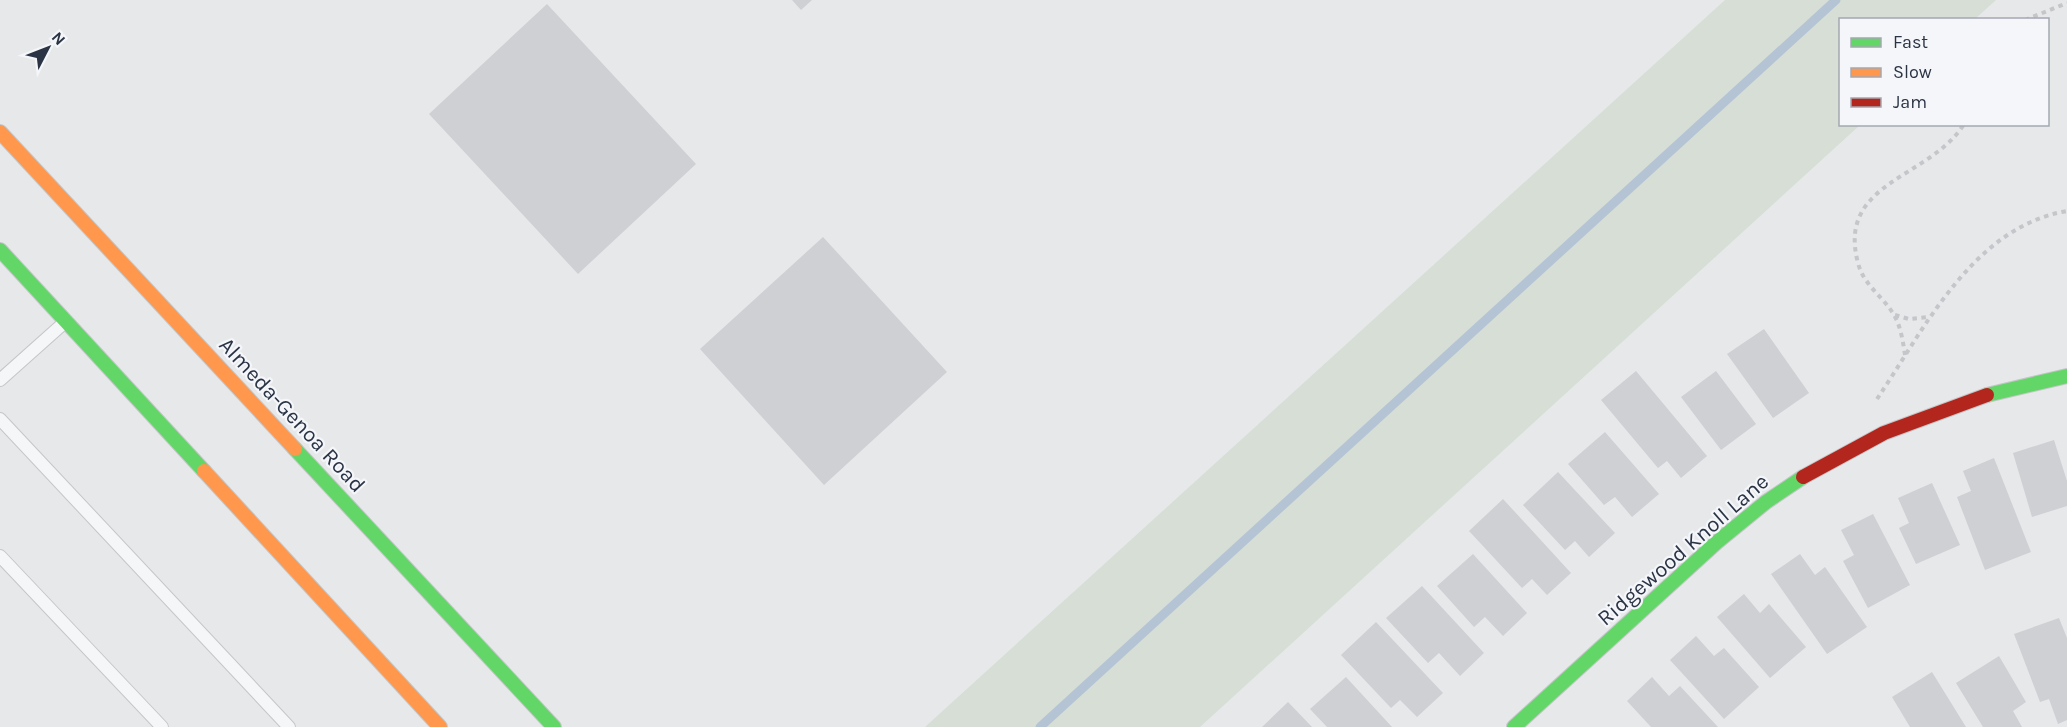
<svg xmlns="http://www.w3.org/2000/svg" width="2067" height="727" viewBox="0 0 2067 727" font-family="Karla,sans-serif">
<rect width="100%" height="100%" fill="#e6e8ea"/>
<!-- green -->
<path fill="#d6ded6" d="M1725,0H1996L1975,19L1840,20V124L1860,125L1200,727H925Z"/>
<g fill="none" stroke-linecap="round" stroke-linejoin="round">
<!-- stream -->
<path stroke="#b4c4d5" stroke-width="9" d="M1040,727L1836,0"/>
</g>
<!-- building -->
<path fill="#ced0d3" d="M792,0H812L801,10Z
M547,4L696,164L578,274L429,114Z
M823,237L947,372L824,485L700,349Z
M1764,329L1809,393L1773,418L1727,354Z
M1636,371L1707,456L1681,478L1667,461L1658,468L1601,400Z
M1716,371L1756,424L1721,450L1681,397Z
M1605,432L1659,494L1632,517L1615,497L1604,505L1568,464Z
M2054,440L2067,481V506L2032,517L2013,453Z
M1994,458L2031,552L1985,570L1957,497L1971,491L1963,471Z
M1558,472L1615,533L1589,557L1575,541L1565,550L1523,505Z
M1932,483L1960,545L1916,564L1899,528L1909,523L1898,498Z
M1503,499L1571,573L1547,595L1532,579L1522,588L1469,531Z
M1873,514L1910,585L1868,608L1843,561L1854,555L1841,530Z
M1473,554L1527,613L1503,636L1485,617L1474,627L1437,586Z
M1800,554L1815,575L1825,567L1867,627L1827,654L1771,574Z
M1422,586L1484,653L1460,676L1439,653L1428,663L1386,618Z
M1744,594L1760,613L1769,604L1806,647L1770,678L1717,617Z
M2059,618L2067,638V720L2058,724L2049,699L2040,702L2014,634Z
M1376,622L1443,693L1417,717L1400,700L1391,708L1341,655Z
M1696,636L1714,656L1724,648L1759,687L1724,719L1670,660Z
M1999,656L2026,702L2013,711L2022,727H1983L1956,683Z
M1932,672L1966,727H1910L1892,697Z
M1346,677L1392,727H1327L1310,709Z
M1652,677L1669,696L1680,686L1718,727H1651L1627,701Z
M1288,702L1312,727H1262Z"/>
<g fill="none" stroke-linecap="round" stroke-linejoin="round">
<defs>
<path id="lane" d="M0,380L65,322
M0,419L289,727
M0,556L162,727"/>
<path id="fast" d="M0,250L204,471
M1987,395L2067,376
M295,449L554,727
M1514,727L1717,542L1766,502L1803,477"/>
<path id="slow" d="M0,132L295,449
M204,471L440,727"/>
<path id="jam" d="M1803,477L1884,433L1987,395"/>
</defs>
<!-- lane casing -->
<use href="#lane" stroke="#c4c6c8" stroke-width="14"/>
<!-- fast casing -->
<use href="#fast" stroke="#c4c6c8" stroke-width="16"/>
<!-- slow casing -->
<use href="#slow" stroke="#c4c6c8" stroke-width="16"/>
<!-- jam casing -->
<use href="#jam" stroke="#c4c6c8" stroke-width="16"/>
<!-- path -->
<path stroke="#c5c6ca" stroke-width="4" stroke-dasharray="4.5 4.5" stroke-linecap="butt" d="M2025,20L2067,3
M1895,315L1909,319L1928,317
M1905,355C1903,342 1901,327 1894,315C1883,296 1864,286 1858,263C1836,181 1930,179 1964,124
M1877,399C1925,328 1973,227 2067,211"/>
<!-- lane -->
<use href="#lane" stroke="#f5f6f7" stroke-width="12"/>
<!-- fast -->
<use href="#fast" stroke="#63d668" stroke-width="14"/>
<!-- slow -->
<use href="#slow" stroke="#ff974d" stroke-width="14"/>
<!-- jam -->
<use href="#jam" stroke="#b3261e" stroke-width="14"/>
</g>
<g text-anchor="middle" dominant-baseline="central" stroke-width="4.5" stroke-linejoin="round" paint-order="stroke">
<!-- street labels -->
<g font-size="22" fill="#2b3445" stroke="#f4f6f9">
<text transform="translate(292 415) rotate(47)">Almeda-Genoa Road</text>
<text transform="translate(1683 550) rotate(-41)">Ridgewood Knoll Lane</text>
</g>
</g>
<!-- legend -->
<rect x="1839" y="18" width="210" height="108" fill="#f4f6f9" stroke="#a4a8b1" stroke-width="1.5"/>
<rect x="1851" y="38" width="30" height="9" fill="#63d668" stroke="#a4a8b1" stroke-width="1.5"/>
<text x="1893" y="48" font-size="18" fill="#2b3445">Fast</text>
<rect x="1851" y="68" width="30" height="9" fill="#ff974d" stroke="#a4a8b1" stroke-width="1.5"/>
<text x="1893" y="78" font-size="18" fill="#2b3445">Slow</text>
<rect x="1851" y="98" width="30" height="9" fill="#b3261e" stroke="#a4a8b1" stroke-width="1.5"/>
<text x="1893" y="108" font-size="18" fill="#2b3445">Jam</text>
<!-- north arrow -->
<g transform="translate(48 48) rotate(48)" stroke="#f4f6f9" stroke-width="4.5" paint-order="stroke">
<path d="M0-4.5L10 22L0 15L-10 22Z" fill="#2b3445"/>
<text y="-9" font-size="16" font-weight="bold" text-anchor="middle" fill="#2b3445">N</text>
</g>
</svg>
